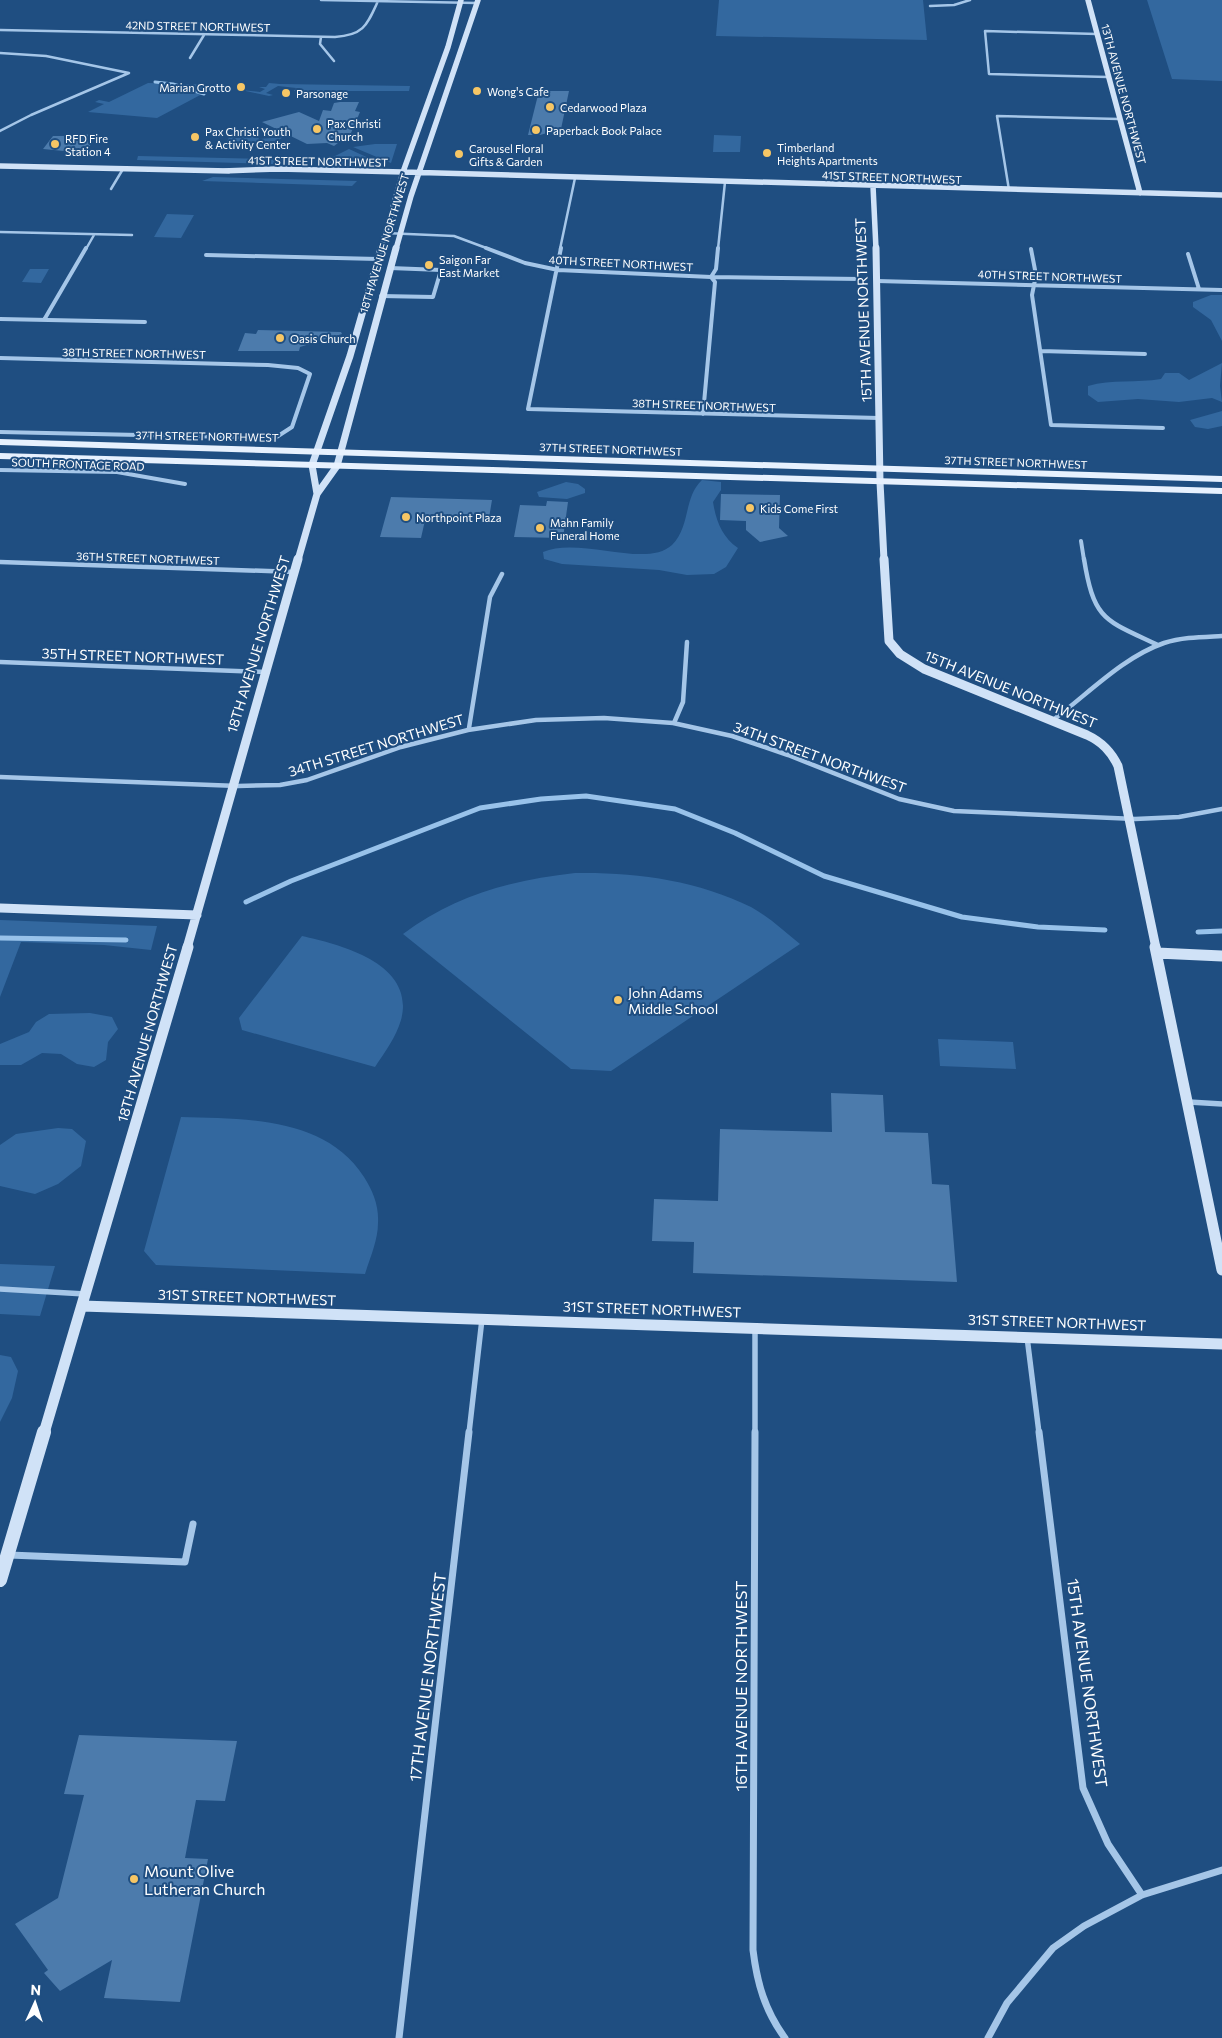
<svg xmlns="http://www.w3.org/2000/svg" width="1222" height="2038" viewBox="0 0 1222 2038" font-family="Commissioner,sans-serif">
<rect width="100%" height="100%" fill="#1f4e81"/>
<!-- green -->
<path fill="#33689f" d="M719,0H923L927,40L716,36Z
M1147,0H1222V81L1172,79Z
M148,83L219,85L157,118L88,112L104,104L95,102L99,100L109,102Z
M269,83L280,84L410,86L409,91H294L296,88L278,86L266,93L273,95L269,96L241,90L260,92L265,89L259,87H266Z
M232,132L258,137L259,139L283,137L271,146L225,145Z
M714,135L741,136L740,152H713Z
M375,144H397L391,163L353,147Z
M349,149L386,166L385,167L327,166L333,157Z
M138,156L313,160L309,165L137,160Z
M213,177L357,181L352,186L202,181Z
M167,214L194,215L181,238L154,237Z
M30,269H49L41,283L22,282Z
M1211,295H1222V341L1211,320L1193,307V302Z
M1222,363L1220,386L1222,402L1212,398L1179,402L1138,399L1098,402L1088,395V386C1112,379 1137,383 1161,379L1165,373H1179L1189,380Z
M1222,411V426L1208,429L1195,427L1190,420Z
M702,480L721,482V490L713,502C716,521 722,537 738,548L726,567L714,574L687,575L659,570L562,564L544,559L543,552C579,536 646,569 672,545C691,526 683,498 702,480Z
M566,482L578,484L585,489V493L567,499L539,497L537,492Z
M575,873C635,872 696,880 751,907C769,917 784,931 800,944L611,1071L571,1069L403,934C455,895 512,880 575,873Z
M0,920L157,926L151,950L104,945L21,942L0,997Z
M302,936C342,945 416,964 401,1020C396,1037 385,1052 375,1067L242,1030L239,1018Z
M90,1013L112,1017L118,1029L108,1042L106,1060L94,1067L77,1064L61,1054L42,1053L21,1065H0V1044L29,1032L36,1022L49,1014Z
M938,1039L1013,1042L1016,1069L940,1066Z
M181,1117C244,1119 325,1116 364,1177C373,1191 379,1206 378,1223C378,1240 370,1258 365,1274L156,1265L144,1251Z
M58,1128L72,1129L86,1141L81,1166L58,1184L35,1194L0,1186V1145L16,1134Z
M0,1264L55,1266L40,1316L0,1314Z
M0,1355L11,1357L18,1371L12,1398L0,1422Z"/>
<g fill="none" stroke-linecap="round" stroke-linejoin="round">
<!-- stream-far1 -->
<path stroke="#98c2ea" stroke-width="3" d="M155,82L173,84L204,94"/>
<!-- stream -->
<path stroke="#98c2ea" stroke-width="5" d="M246,902L291,881L480,808L541,799L586,796L675,809L735,833L824,876L962,917L1038,927L1105,930
M1198,932L1222,931
M0,938L126,940"/>
</g>
<!-- building -->
<path fill="#4c7bac" d="M539,91H569L561,129L540,135H528Z
M340,102H359L355,111L360,112L351,133L334,146L327,143L307,144L262,122L299,112L319,121L323,110L331,111L334,103Z
M72,134L97,135L85,153L43,149L53,136H71Z
M258,330L341,332L342,334L300,347L299,351H238L245,333L256,334Z
M721,494L780,495L779,528L788,536L760,542L746,530V521L720,520Z
M391,497L492,500L489,518L426,516L421,538L380,537Z
M547,501L568,502L563,538L514,537L520,505L546,506Z
M831,1093L883,1095L885,1132L928,1133L932,1184L949,1185L957,1282L693,1273L694,1242L652,1241L654,1199L718,1201L720,1129L832,1132Z
M79,1735L237,1741L225,1801L196,1800L185,1858L208,1859L180,2002L104,1998L112,1960L60,1991L44,1973L48,1970L15,1924L58,1898L84,1795L64,1794Z"/>
<g fill="none" stroke-linecap="round" stroke-linejoin="round">
<!-- street-far4 -->
<path stroke="#a5c6e8" stroke-width="2.5" d="M321,0L477,3
M930,6L954,5L970,0
M0,30L335,37C364,35 367,25 378,1
M1097,34L985,31L989,74L1108,77
M321,37L320,44L334,61
M0,53L46,56L129,73L31,115L0,131
M190,58L204,35
M111,189L123,169
M1009,190L997,116L1119,119
M0,232L132,235
M385,233L454,236L489,249
M86,249L94,235
M560,249L575,178
M718,249L725,182"/>
<!-- street-far3 -->
<path stroke="#a5c6e8" stroke-width="4" d="M486,248L525,263L558,270L711,277L861,279
M561,248L528,409L879,418
M1031,249L1036,275L1032,295L1051,425L1163,428
M1188,254L1199,289
M206,255L378,259
M877,281L1222,290
M381,296L433,297L441,270L390,268
M0,319L145,322
M44,320L86,248
M1041,351L1145,354
M0,358L268,365L298,368L310,374L292,427L275,438L0,432
M703,414L715,282L711,277L716,269L718,248
M0,470L117,472L185,484
M1081,541L1084,560"/>
<!-- street-far2 -->
<path stroke="#a5c6e8" stroke-width="4.5" d="M1084,559C1094,621 1105,620 1158,645
M0,562L295,572
M0,662L265,672
M1053,720C1088,694 1123,657 1164,643C1183,637 1203,637 1222,636
M674,723L683,702L687,642
M469,728L490,597L502,574
M0,777L238,786L280,785L307,780L401,747L468,730L536,720L604,718L673,723L732,736L788,755L899,799L954,811L1135,819L1179,817L1222,809"/>
<!-- street-far1 -->
<path stroke="#a5c6e8" stroke-width="5.5" d="M1189,1102L1222,1104
M0,1289L85,1294
M1027,1337L1039,1433
M469,1433L482,1319
M755,1433V1327"/>
<!-- street -->
<path stroke="#a5c6e8" stroke-width="7" d="M755,1432L753,1950C757,1983 765,2011 785,2038
M1039,1432L1083,1788L1108,1844L1142,1895
M9,1555L185,1562L193,1524
M399,2038L469,1432
M988,2038L1007,2003L1053,1948L1084,1926L1142,1895L1222,1870"/>
<!-- secondary-far4 -->
<path stroke="#d0e2f7" stroke-width="5.5" d="M1088,0L1140,193
M0,166L229,171
M223,171L278,169L403,172L1222,195
M873,186L876,249
M381,249L403,172L448,47L461,0
M396,249L411,196L478,0"/>
<!-- secondary-far3 -->
<path stroke="#d0e2f7" stroke-width="7" d="M876,248L880,482L884,560
M317,494L312,465L350,356L381,248
M298,560L317,494L337,466L396,248"/>
<!-- secondary-far2 -->
<path stroke="#d0e2f7" stroke-width="9" d="M884,559L889,641L900,654L924,669L1087,735C1102,742 1111,751 1118,766L1156,948
M0,908L197,915
M187,948L298,559"/>
<!-- secondary-far1 -->
<path stroke="#d0e2f7" stroke-width="11" d="M1155,947L1222,1270
M1157,953L1222,956
M82,1306L1222,1344
M44,1433L188,947"/>
<!-- secondary -->
<path stroke="#d0e2f7" stroke-width="14" d="M0,1580L44,1432"/>
<!-- primary -->
<path fill="#e7f1fe" fill-rule="evenodd" d="M0,439L1222,476V482L0,445Z
M0,453L1222,488V494L0,459Z"/>
</g>
<!-- markers -->
<g fill="#f6c665" stroke="#1f4e81" stroke-width="2">
<circle cx="241" cy="87" r="5"/>
<circle cx="477" cy="91" r="5"/>
<circle cx="286" cy="93" r="5"/>
<circle cx="550" cy="107" r="5"/>
<circle cx="317" cy="129" r="5"/>
<circle cx="536" cy="130" r="5"/>
<circle cx="195" cy="137" r="5"/>
<circle cx="55" cy="144" r="5"/>
<circle cx="767" cy="153" r="5"/>
<circle cx="459" cy="154" r="5"/>
<circle cx="429" cy="265" r="5"/>
<circle cx="280" cy="338" r="5"/>
<circle cx="750" cy="508" r="5"/>
<circle cx="406" cy="517" r="5"/>
<circle cx="540" cy="528" r="5"/>
<circle cx="618" cy="1000" r="5"/>
<circle cx="134" cy="1879" r="5"/>
</g>
<g text-anchor="middle" dominant-baseline="central" stroke-width="4" stroke-linejoin="round" paint-order="stroke">
<!-- far-street labels -->
<g font-size="11" fill="#fff" stroke="#1f4e81">
<text transform="translate(198 26) rotate(1)">42ND STREET NORTHWEST</text>
<text transform="translate(1124 94) rotate(75)">13TH AVENUE NORTHWEST</text>
<text transform="translate(318 161) rotate(1)">41ST STREET NORTHWEST</text>
<text transform="translate(892 177) rotate(2)">41ST STREET NORTHWEST</text>
<text transform="translate(384 243) rotate(-73)">18TH AVENUE NORTHWEST</text>
<text transform="translate(621 263) rotate(3)">40TH STREET NORTHWEST</text>
<text transform="translate(1050 276) rotate(2)">40TH STREET NORTHWEST</text>
<text transform="translate(134 353) rotate(1)">38TH STREET NORTHWEST</text>
<text transform="translate(704 405) rotate(2)">38TH STREET NORTHWEST</text>
<text transform="translate(207 436) rotate(1)">37TH STREET NORTHWEST</text>
<text transform="translate(611 449) rotate(2)">37TH STREET NORTHWEST</text>
<text transform="translate(1016 462) rotate(2)">37TH STREET NORTHWEST</text>
<text transform="translate(78 464) rotate(2)">SOUTH FRONTAGE ROAD</text>
<text transform="translate(148 558) rotate(2)">36TH STREET NORTHWEST</text>
</g>
<!-- far-poi labels -->
<g font-size="11" fill="#fff" stroke="#1f4e81" text-anchor="start">
<text x="231" y="87" text-anchor="end">Marian Grotto</text>
<text x="487" y="91">Wong's Cafe</text>
<text x="296" y="93">Parsonage</text>
<text x="560" y="107">Cedarwood Plaza</text>
<text x="327" y="123">Pax Christi<tspan x="327" dy="13">Church</tspan></text>
<text x="546" y="130">Paperback Book Palace</text>
<text x="205" y="131">Pax Christi Youth<tspan x="205" dy="13">&amp; Activity Center</tspan></text>
<text x="65" y="138">RFD Fire<tspan x="65" dy="13">Station 4</tspan></text>
<text x="777" y="147">Timberland<tspan x="777" dy="13">Heights Apartments</tspan></text>
<text x="469" y="148">Carousel Floral<tspan x="469" dy="13">Gifts &amp; Garden</tspan></text>
<text x="439" y="259">Saigon Far<tspan x="439" dy="13">East Market</tspan></text>
<text x="290" y="338">Oasis Church</text>
<text x="760" y="508">Kids Come First</text>
<text x="416" y="517">Northpoint Plaza</text>
<text x="550" y="522">Mahn Family<tspan x="550" dy="13">Funeral Home</tspan></text>
</g>
<!-- street labels -->
<g font-size="14" fill="#fff" stroke="#1f4e81">
<text transform="translate(863 310) rotate(-92)">15TH AVENUE NORTHWEST</text>
<text transform="translate(258 644) rotate(-73)">18TH AVENUE NORTHWEST</text>
<text transform="translate(133 656) rotate(2)">35TH STREET NORTHWEST</text>
<text transform="translate(1011 689) rotate(22)">15TH AVENUE NORTHWEST</text>
<text transform="translate(376 745) rotate(-17)">34TH STREET NORTHWEST</text>
<text transform="translate(820 757) rotate(20)">34TH STREET NORTHWEST</text>
<text transform="translate(147 1033) rotate(-74)">18TH AVENUE NORTHWEST</text>
<text transform="translate(247 1297) rotate(2)">31ST STREET NORTHWEST</text>
<text transform="translate(652 1309) rotate(2)">31ST STREET NORTHWEST</text>
<text transform="translate(1057 1322) rotate(2)">31ST STREET NORTHWEST</text>
</g>
<!-- poi labels -->
<g font-size="14" fill="#fff" stroke="#1f4e81" text-anchor="start">
<text x="628" y="992">John Adams<tspan x="628" dy="16">Middle School</tspan></text>
</g>
<!-- near-street labels -->
<g font-size="16" fill="#fff" stroke="#1f4e81">
<text transform="translate(427 1677) rotate(-83)">17TH AVENUE NORTHWEST</text>
<text transform="translate(1088 1683) rotate(82)">15TH AVENUE NORTHWEST</text>
<text transform="translate(740 1686) rotate(-90)">16TH AVENUE NORTHWEST</text>
</g>
<!-- near-poi labels -->
<g font-size="16" fill="#fff" stroke="#1f4e81" text-anchor="start">
<text x="144" y="1870">Mount Olive<tspan x="144" dy="18">Lutheran Church</tspan></text>
</g>
</g>
<!-- north arrow -->
<g transform="translate(35 2003) rotate(3)" stroke="#1f4e81" stroke-width="4" paint-order="stroke">
<path d="M0-4L9 19L0 12L-9 19Z" fill="#ffffff"/>
<text y="-8" font-size="14" font-weight="bold" text-anchor="middle" fill="#ffffff">N</text>
</g>
</svg>
